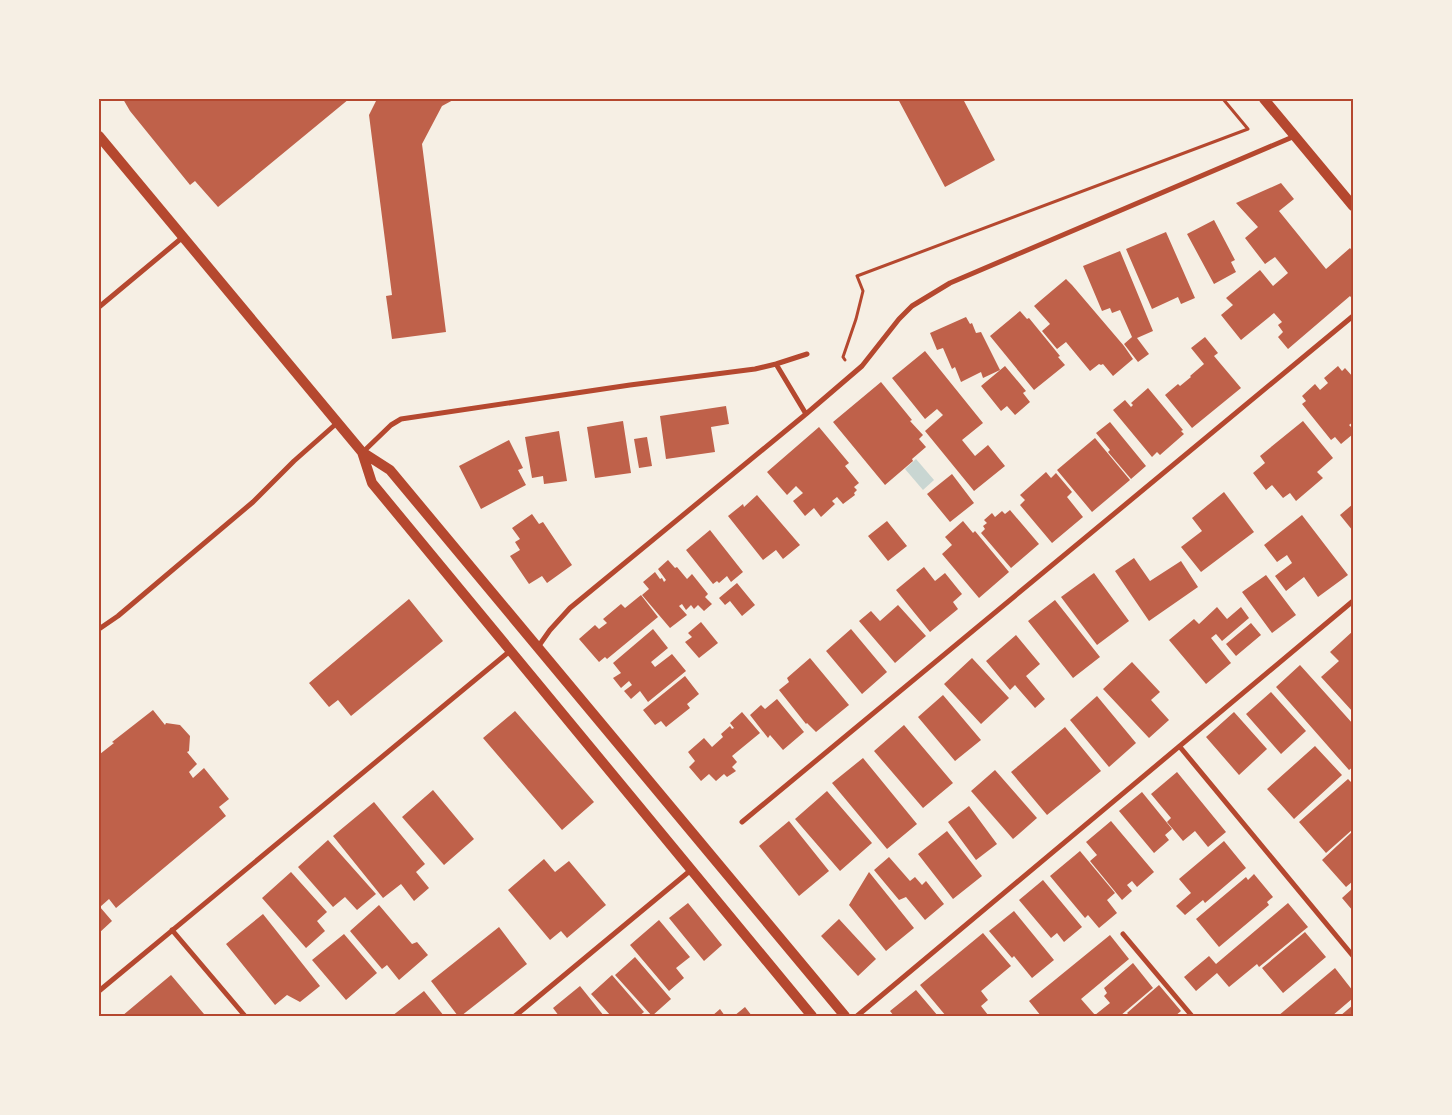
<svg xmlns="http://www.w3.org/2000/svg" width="1452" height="1115" viewBox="0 0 1452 1115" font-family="'PT Sans Narrow',sans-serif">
<rect width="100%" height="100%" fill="#f6efe4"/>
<!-- water -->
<path fill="#c9d6d2" d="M916,459L934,480L923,490L905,469Z"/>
<!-- building -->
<path fill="#bf614a" d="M123,99H349L218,207L195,181L190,185L130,111Z
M377,99H455L442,106L422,144L446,332L392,339L386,296L392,295L369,115Z
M898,99H963L995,160L945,187Z
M1281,183L1294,199L1279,211L1326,269L1350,248L1353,252V300L1350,296L1288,349L1278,337L1283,332L1278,325L1282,322L1274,313L1241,340L1221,315L1233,305L1226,298L1260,270L1273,286L1288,273L1275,257L1265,264L1245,238L1258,227L1236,203Z
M1214,220L1235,260L1231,262L1236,272L1214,284L1187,234Z
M1166,232L1195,298L1181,304L1178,297L1152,309L1126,249Z
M1120,251L1153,331L1137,338L1149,354L1138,362L1124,344L1132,337L1120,310L1112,313L1110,308L1102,311L1083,266Z
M1066,279L1072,285L1124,346L1133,359L1113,376L1103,364L1101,365L1099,364L1090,371L1066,342L1057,349L1042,331L1050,324L1034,306Z
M1020,311L1027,319L1029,318L1060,356L1058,357L1065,365L1034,390L990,336Z
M966,317L970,324L972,323L976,333L981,332L1000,370L983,378L981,372L961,382L955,367L952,369L943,348L937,350L930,333Z
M1205,337L1218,353L1214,356L1241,388L1192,428L1165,395L1178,384L1180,386L1191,377L1190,376L1204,364L1191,348Z
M925,351L983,423L962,440L975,456L988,445L1005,466L974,491L925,431L943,415L937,409L925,419L892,378Z
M1005,366L1026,391L1023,393L1030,402L1015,415L1007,406L1001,411L981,386Z
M1338,366L1342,371L1345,368L1353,377V422L1349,425L1353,429V434L1341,444L1335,437L1331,440L1302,404L1306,401L1302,396L1315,384L1320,390L1328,383L1324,378Z
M881,382L912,420L910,421L923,435L919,439L926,447L912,459L913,461L885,485L833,422Z
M1148,388L1183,430L1181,431L1184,434L1160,455L1157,452L1152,457L1113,410L1125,400L1131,407L1133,405L1131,403Z
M726,406L729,424L711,427L715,452L666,459L660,416Z
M623,421L631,473L595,478L587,427Z
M1303,421L1333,458L1317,472L1323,478L1296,501L1290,493L1283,498L1272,485L1266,490L1253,473L1265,463L1260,456Z
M1110,422L1146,466L1131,479L1108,452L1110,450L1096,433Z
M819,427L849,463L845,466L859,483L854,487L857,490L854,493L855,495L843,504L837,497L832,501L835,504L821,517L814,508L805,516L793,501L803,493L796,486L787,495L767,472Z
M559,431L567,481L544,484L543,476L532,478L525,437Z
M647,437L652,466L639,468L634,439Z
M1095,438L1130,480L1092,512L1057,470Z
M509,440L523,468L518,470L526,485L481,509L459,466Z
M1046,472L1051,478L1056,473L1072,492L1067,497L1083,517L1052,543L1020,505L1025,500L1020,495Z
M952,474L974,503L950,522L927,494Z
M1224,492L1254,532L1201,572L1181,547L1202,531L1192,518Z
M757,495L800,545L783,559L776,550L763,560L728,516L743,504L744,507Z
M1353,504V531L1340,515Z
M1010,510L1039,544L1011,568L981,533L985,529L983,526L987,523L984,520L992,513L995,517L1002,511L1005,514Z
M532,514L539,524L543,522L572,565L547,583L542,576L529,584L510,556L520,550L515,542L520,539L512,528Z
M1302,515L1348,575L1318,597L1304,577L1286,591L1275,576L1292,563L1287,555L1277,562L1264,545Z
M887,521L907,546L888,561L868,536Z
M963,521L973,533L975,531L1009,572L979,598L942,554L952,545L945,537Z
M710,530L743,572L731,582L727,576L719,583L717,581L713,584L686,550Z
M1134,558L1150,581L1181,561L1198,587L1149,621L1115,571Z
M668,560L675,568L677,567L687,579L692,574L708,594L705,597L712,604L704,611L698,605L694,609L691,605L686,610L682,604L679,606L687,615L670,628L642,595L649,589L643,582L655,572L660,579L662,578L664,582L666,580L658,569Z
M924,567L935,581L945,573L962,594L953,602L958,609L930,632L896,590Z
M1094,573L1129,621L1097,645L1061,597Z
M1266,575L1296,615L1272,633L1242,592Z
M737,583L755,605L742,616L730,601L725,605L719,598Z
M641,595L658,617L607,659L605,657L599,662L579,639L595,625L599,629L607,623L603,619L621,604L625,608Z
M409,599L443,641L351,716L338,700L329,707L309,683Z
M1055,600L1100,657L1073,678L1028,621Z
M898,605L926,636L895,663L859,621L871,611L880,621Z
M1217,607L1227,619L1241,607L1249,618L1222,641L1216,634L1211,638L1231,663L1206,684L1169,640L1194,619L1199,624Z
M701,622L718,643L699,658L685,642L692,637L688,633Z
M1251,623L1261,635L1236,656L1226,644Z
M653,629L668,648L651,662L655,667L672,654L686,671L648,702L640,691L631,699L624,691L632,685L629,681L621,688L613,678L621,673L613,663Z
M851,629L887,672L862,694L826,651Z
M1353,631V712L1321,677L1339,661L1330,652Z
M1016,635L1040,664L1026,676L1045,699L1035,708L1015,685L1010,690L986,661Z
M810,658L849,705L816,732L807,723L806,724L779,690L789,682L787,678Z
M972,658L1009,698L981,724L944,684Z
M1132,662L1160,692L1151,700L1169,720L1149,738L1103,689Z
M1300,665L1353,724V767L1349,770L1276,687Z
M685,676L699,694L687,704L690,708L666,727L661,721L655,725L643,710Z
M1271,692L1306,731L1281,754L1246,714Z
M943,695L981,740L955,761L918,717Z
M1097,696L1136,743L1109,767L1070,720Z
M777,699L804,732L783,750L770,735L768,738L750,715L761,705L765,709Z
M153,710L165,725L166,723L180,725L190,736L189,751L187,752L197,764L189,772L193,778L204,768L229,799L219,807L226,816L116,908L109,899L100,907L112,921L99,933V753L100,754L114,743L112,742Z
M515,711L594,802L562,830L483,738Z
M742,712L760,733L732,756L737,762L732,767L736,771L727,777L724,774L716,781L709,774L701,781L689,767L695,761L688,752L704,738L712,747L723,737L721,734L730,726L732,729L734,728L730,723Z
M1234,712L1267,749L1239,775L1206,737Z
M904,725L953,783L923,808L874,751Z
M1065,727L1101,771L1047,815L1011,772Z
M1315,746L1342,775L1294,819L1267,789Z
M863,758L917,824L887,849L832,783Z
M995,770L1037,818L1013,839L971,791Z
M1177,772L1226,832L1208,847L1195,831L1183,841L1167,822L1171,818L1151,794Z
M1348,779L1353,784V829L1326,853L1299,822Z
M433,790L474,839L444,865L402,817Z
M827,791L872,843L840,871L795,819Z
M1142,792L1172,829L1165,835L1169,840L1154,853L1119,811Z
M374,802L425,864L416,872L429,888L414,901L401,884L383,898L333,836Z
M969,806L997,844L976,860L948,822Z
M789,821L829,871L799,896L759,846Z
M1111,821L1154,872L1137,887L1132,881L1127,885L1132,891L1122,900L1090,861L1097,855L1086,842Z
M947,831L982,876L953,899L918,854Z
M1353,831V881L1346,887L1322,860Z
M328,840L376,894L357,910L345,897L333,907L298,867Z
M1224,841L1246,868L1205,903L1203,900L1185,915L1176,906L1191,893L1179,879Z
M1080,851L1115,893L1107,900L1117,913L1099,928L1088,915L1085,918L1050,876Z
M889,857L910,881L915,877L922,885L926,881L944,904L925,920L906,897L899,900L874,870Z
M544,859L555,872L569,861L606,905L567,938L561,931L550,940L508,890Z
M291,872L327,912L317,921L325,931L306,948L262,898Z
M869,872L914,928L886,951L849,905Z
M1254,874L1273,897L1267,902L1269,905L1219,947L1196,919L1246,877L1248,880Z
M1043,880L1082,927L1064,942L1057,933L1051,938L1019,900Z
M1353,888V911L1342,898Z
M688,903L722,945L704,961L669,918Z
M1288,903L1308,927L1259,967L1257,964L1229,987L1217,973L1196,991L1184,977L1209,956L1216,964Z
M379,905L412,944L417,942L428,955L399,980L387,965L382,969L350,931Z
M1014,911L1054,960L1032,978L1014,956L1012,958L989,931Z
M263,914L320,986L300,1002L287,995L275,1005L226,944Z
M839,919L876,959L858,976L821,936Z
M659,920L690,957L676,968L684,978L669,991L630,945Z
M499,927L527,964L461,1016H458L431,981Z
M1305,932L1326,957L1283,993L1262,968Z
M983,933L1011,966L981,991L988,1000L981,1006L988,1015L987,1016H946L920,985Z
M344,934L377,973L346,1000L312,960Z
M1110,935L1129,959L1081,999L1095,1015L1110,1003L1104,996L1107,993L1104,988L1133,963L1153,988L1120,1016H1041L1029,1001Z
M635,957L671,999L652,1016L615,975Z
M1335,968L1353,991V998L1332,1016H1278Z
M171,975L204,1014L201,1016H122Z
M612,975L644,1012L639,1016H611L591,994Z
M1159,985L1181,1011L1175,1016H1130L1127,1013Z
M580,986L604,1016H559L553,1008Z
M916,990L938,1016H894L890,1011Z
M424,991L444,1016H392Z
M1353,1005V1016H1340Z
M745,1007L752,1016H734Z
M720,1009L725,1016H712Z"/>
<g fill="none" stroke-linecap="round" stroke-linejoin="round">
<!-- path -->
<path stroke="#b5482f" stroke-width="3" d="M845,360L843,357L856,319L863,291L857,276L1248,129L1223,99"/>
<!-- minor -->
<path stroke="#b5482f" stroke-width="5" d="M99,307L183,237
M776,364L806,414
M363,452L391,425L401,419L630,385L755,369L776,364L807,354
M99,629L118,616L253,502L294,461L337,423
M538,647L550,630L570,608L806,414L862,366L899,319L912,306L950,283L1295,136
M1180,747L1353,956
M742,822L1353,316
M172,930L245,1016
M1123,934L1192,1016
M99,991L510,651
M515,1016L691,870
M857,1016L1353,601"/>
<!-- secondary -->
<path stroke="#b5482f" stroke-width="10" d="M1264,99L1353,206
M99,136L362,452L390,470L845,1016
M362,452L372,483L812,1016"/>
</g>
<!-- border -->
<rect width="1452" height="1115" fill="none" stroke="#f6efe4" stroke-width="200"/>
<rect x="100" y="100" width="1252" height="915" fill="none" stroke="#b5482f" stroke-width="2"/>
</svg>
